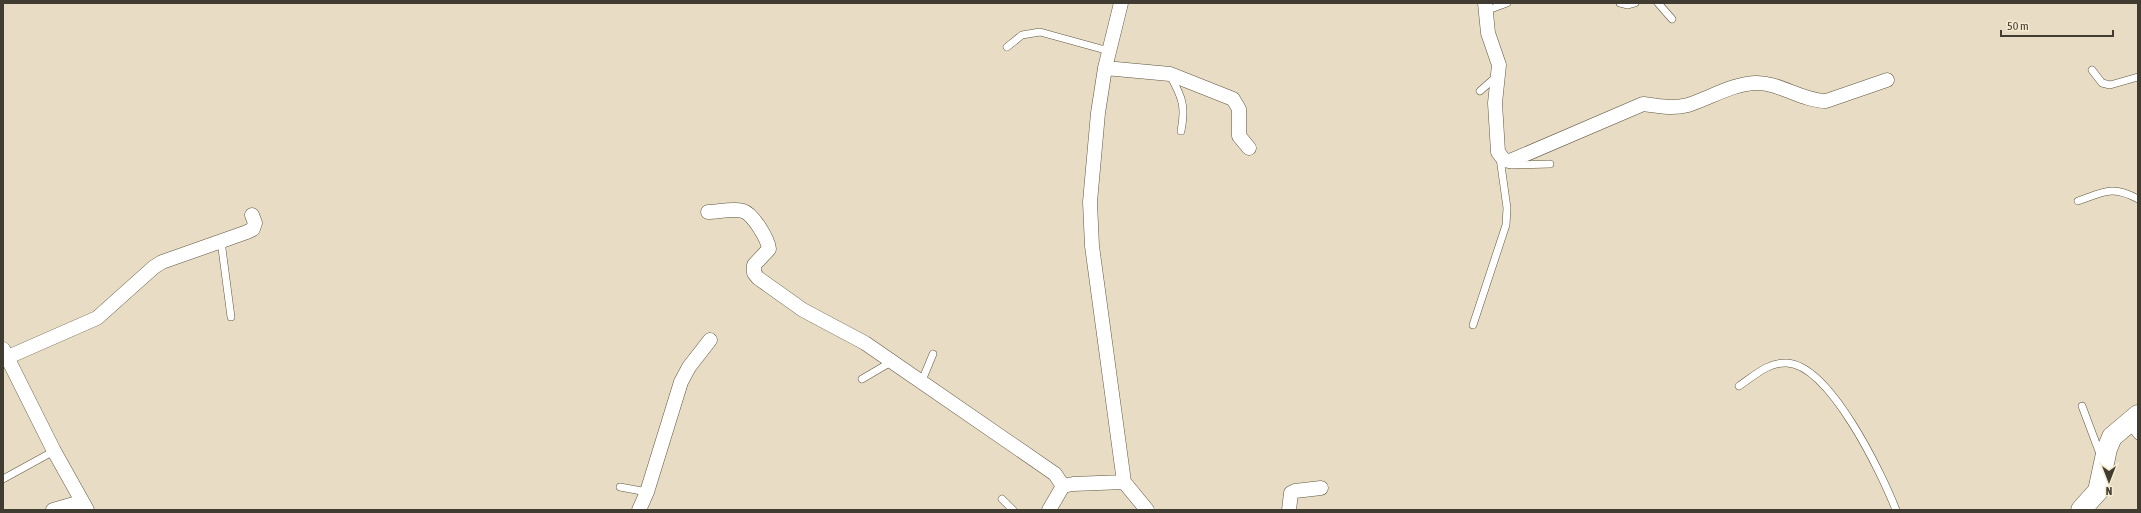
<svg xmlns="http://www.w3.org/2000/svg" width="2141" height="513" viewBox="0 0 2141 513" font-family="'Asap Condensed',sans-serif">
<rect width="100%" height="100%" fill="#e8ddc4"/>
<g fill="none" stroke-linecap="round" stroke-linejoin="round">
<defs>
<path id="lane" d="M1620,3L1628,5L1635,3
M1658,3L1672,19
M1485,11L1507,3
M1007,47L1022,35L1040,32L1109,51
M2092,70L2102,83L2110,85L2138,77
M1170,75C1182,97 1186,106 1181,131
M1480,91L1497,76
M1511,165L1550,164
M2078,201C2104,192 2112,185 2138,199
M221,241L231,317
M1473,325L1506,225L1507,208L1500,158
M862,379L891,362
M921,383L933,354
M1739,386C1754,376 1768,362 1787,363C1830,365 1882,474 1896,510
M2082,406L2100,454
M2129,425L2138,436
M3,479L54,451
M620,487L647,492
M1002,499L1013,510"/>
<path id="street" d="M1121,3L1105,68L1098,113L1090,202L1092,246L1124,482
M1485,3L1488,33L1499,65L1495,103L1498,152L1504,160L1510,161L1643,104C1658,106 1673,109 1688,105C1710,98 1732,84 1755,83C1779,82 1802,101 1826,101L1887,80
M1105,68L1170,74L1233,99L1239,109V136L1249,148
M708,212C718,212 733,208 743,211C753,214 768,239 769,249L754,265V273L758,278L803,310L865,343L1055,474L1063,486
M3,349L54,451L87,510
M8,357L97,318L154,267L162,262L247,232L253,229L255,223L252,215
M53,510L81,502
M639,510L647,492L681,382L689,367L710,340
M1049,510L1063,486L1073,484L1124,482L1147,510
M1289,510L1291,493L1295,491L1321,488"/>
<path id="secondary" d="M2081,510L2098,491L2107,449L2112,437L2138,415"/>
</defs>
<!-- lane casing -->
<use href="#lane" stroke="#5f563f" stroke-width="8"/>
<!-- street casing -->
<use href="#street" stroke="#5f563f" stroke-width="15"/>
<!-- secondary casing -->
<use href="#secondary" stroke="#5f563f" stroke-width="21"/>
<!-- lane -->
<use href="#lane" stroke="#fff" stroke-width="7"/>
<!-- street -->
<use href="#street" stroke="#fff" stroke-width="14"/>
<!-- secondary -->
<use href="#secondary" stroke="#fff" stroke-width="20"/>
</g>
<!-- border -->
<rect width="2141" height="513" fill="none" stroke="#403c31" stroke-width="8"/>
<!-- north arrow -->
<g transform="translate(2109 481) rotate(180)" stroke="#f6ebd1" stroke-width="3" paint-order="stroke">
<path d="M0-3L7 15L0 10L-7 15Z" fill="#403c31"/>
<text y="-6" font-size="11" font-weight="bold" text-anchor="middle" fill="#403c31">N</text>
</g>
<!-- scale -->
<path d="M2001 30v6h112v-6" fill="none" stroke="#403c31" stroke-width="2"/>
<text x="2007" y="30" font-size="12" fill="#403c31" stroke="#f6ebd1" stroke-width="3" paint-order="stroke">50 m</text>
</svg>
